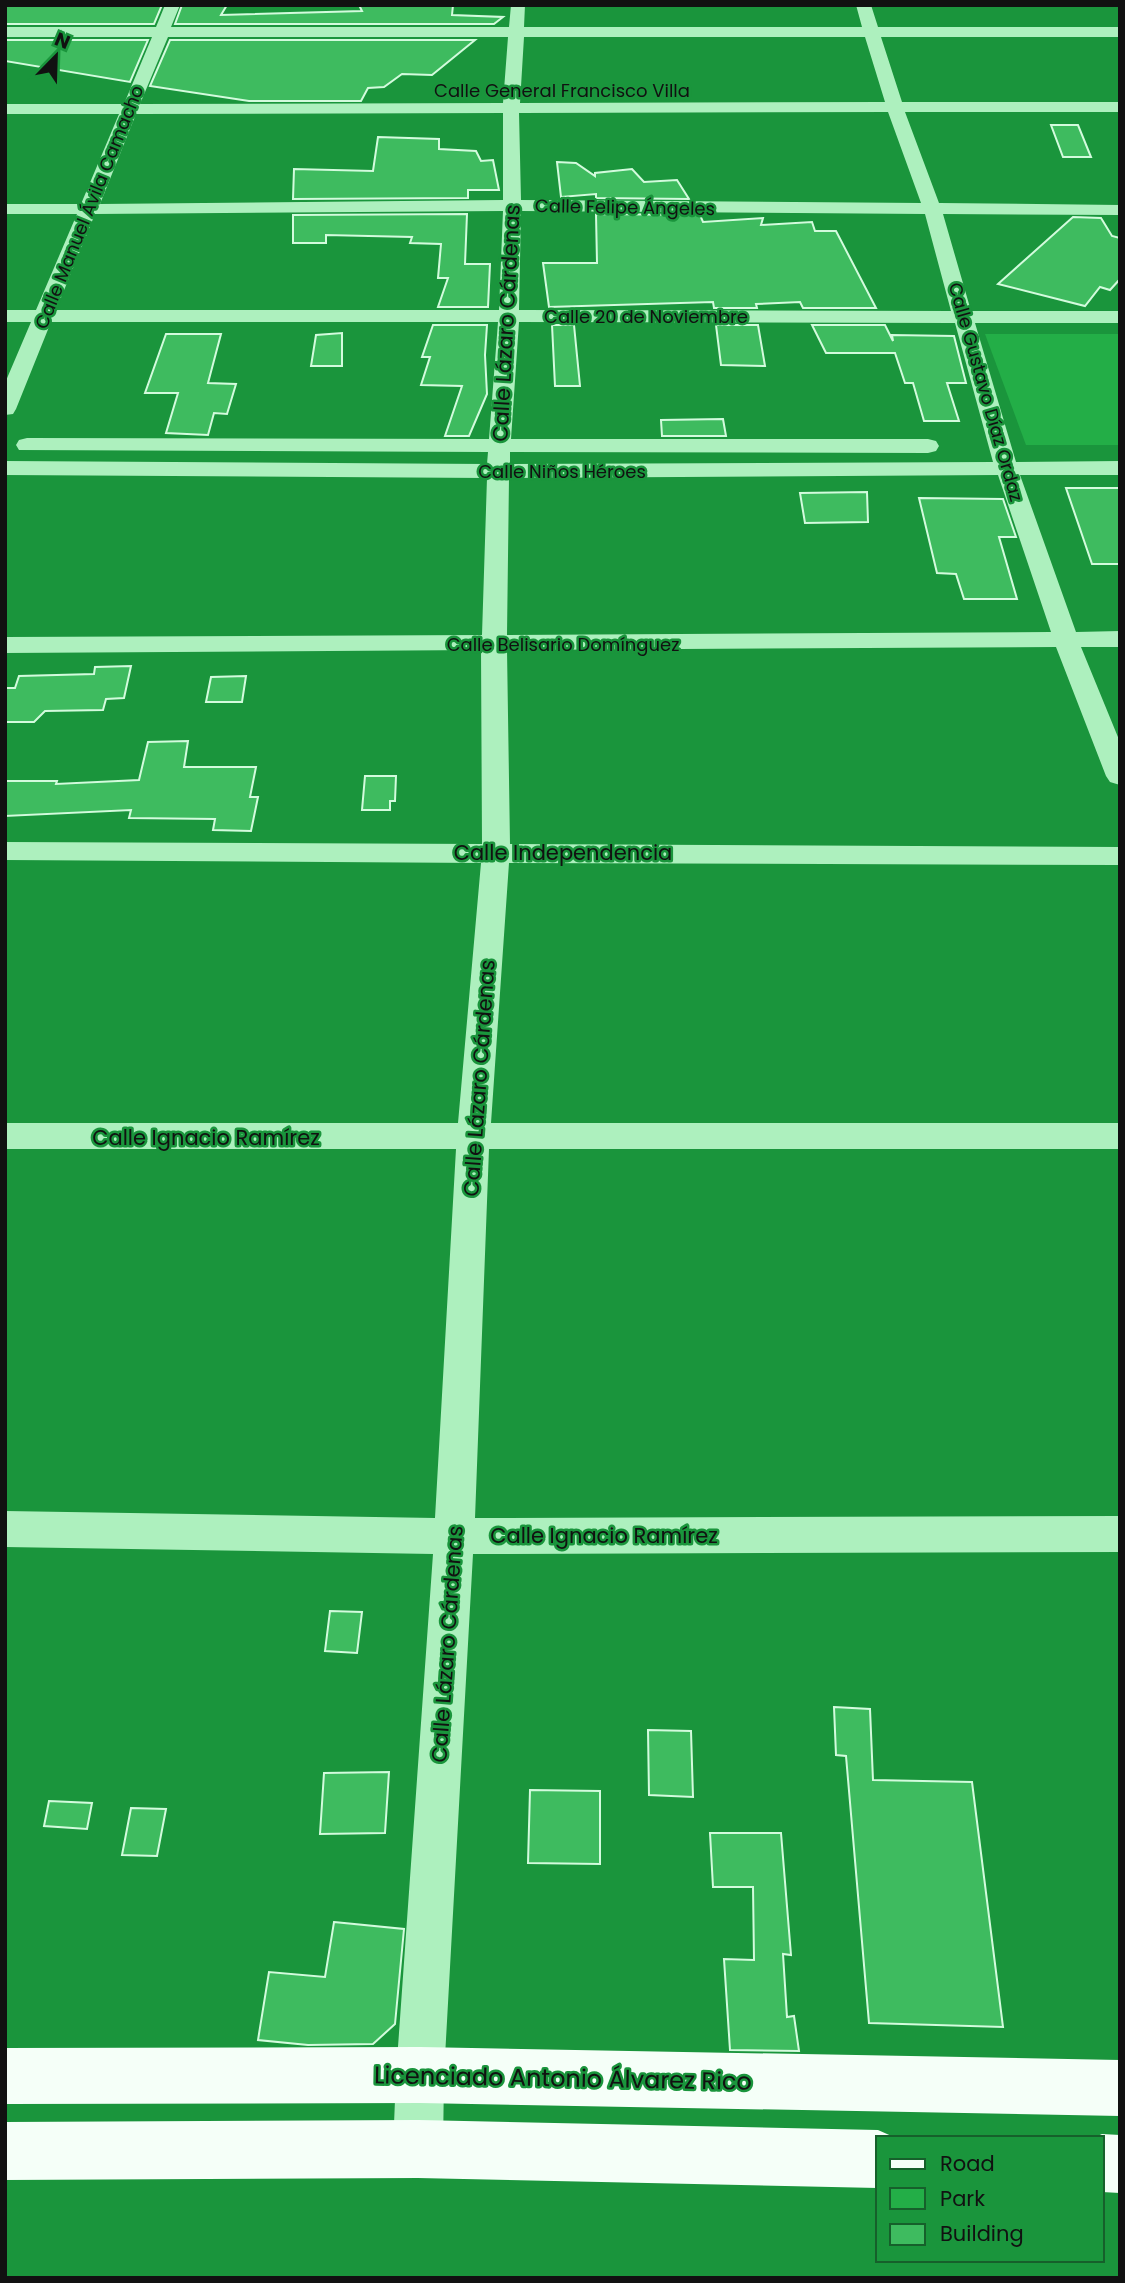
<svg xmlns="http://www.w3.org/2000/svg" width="1125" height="2283" viewBox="0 0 1125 2283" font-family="Poppins,sans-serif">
<rect width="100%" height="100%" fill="#1a953c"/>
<!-- green -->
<path fill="#23ae47" d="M985,334H1120V445H1026Z"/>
<!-- building -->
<path fill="#3ebb5f" stroke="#d3fbdd" stroke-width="2" d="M5,5H162L154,24H5Z
M182,5H227L221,15L362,11L359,5H453L452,15L503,17L494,24H175Z
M5,40H148L130,82L5,61Z
M170,40H475L432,75L402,74L384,87L368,88L361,101H249L150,86Z
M1051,125H1078L1091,157H1063Z
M378,137L439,139V149L476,151L481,161L493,160L499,190H468V198L293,199L294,169L373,171Z
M557,162L576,163L595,176V173L632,169L644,182L677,180L689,199L596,198V194L561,197Z
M467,214L465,264H490L488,307H438L448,278H438L441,244L410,243L412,237L326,235V243H293V215Z
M596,214L700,215L703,222L763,218L761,225L812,222L815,231H836L876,308H803L800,302L756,304L757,308H714L713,302L549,307L543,263H597Z
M1073,217L1101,218L1112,236L1120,238V279L1110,290L1100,287L1085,306L998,284Z
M433,325H487L485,355L487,394L469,436H445L462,386L421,385L430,357H422Z
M552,325H574L580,386H555Z
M716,325H758L765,366L721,365Z
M812,325H885L893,341L892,335L954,336L966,383H947L959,421H924L913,383H905L895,353H826Z
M342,333V366H311L316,335Z
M166,334H221L208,383L236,384L227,414L214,413L208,435L166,433L178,393H145Z
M723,419L726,436H662L661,420Z
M1066,488H1120V564H1092Z
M867,492L868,522L805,523L800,493Z
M919,498L1003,499L1016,537H999L1017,599H964L956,574L937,573Z
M131,666L124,698L106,699L103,710L45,711L34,722H5V688H15L19,676L94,674L95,667Z
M246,676L242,702H206L211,677Z
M188,741L184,767H256L250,797H258L251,831L213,830L215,819L129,818L131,810L5,816V781H57L56,784L139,780L148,742Z
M365,776H396L395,801H390V810H362Z
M330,1611L362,1612L357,1653L325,1651Z
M834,1707L870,1709L873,1780L972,1782L1003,2027L869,2023L846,1756L836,1755Z
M648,1730L691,1731L693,1797L649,1795Z
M389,1772L385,1833L320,1834L324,1773Z
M530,1790L600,1791V1864L528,1863Z
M49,1801L92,1803L87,1829L44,1826Z
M131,1808L166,1809L157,1856L122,1855Z
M710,1833H781L791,1955L783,1954L787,2017L794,2016L799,2051L730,2050L724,1959L754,1960L753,1887H713Z
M334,1922L404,1929L395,2024L373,2044L308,2045L258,2040L269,1972L325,1977Z"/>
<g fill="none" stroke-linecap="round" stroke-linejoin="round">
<!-- minor -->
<path fill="#adf0be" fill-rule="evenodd" d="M165,5H180L171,27H509L511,5H525L524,27H862L856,5H871L878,27H1120V37H881L902,102H1120V112H905L939,203L1120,205V215L943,214L971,311H1120V323H975L1016,462L1120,461V475H1020L1076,632L1120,631V647H1081L1120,742V785L1110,782L1106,776L1056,647L507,650L510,844L1120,847V865L509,863L491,1123H1120V1149H489L475,1518L1120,1516V1552L473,1554L444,2075L443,2149L435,2166L418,2174L401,2166L393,2149L396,2075L433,1554L5,1547V1511L435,1518L456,1149H5V1123H458L481,863L5,860V842L482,844L481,650L5,653V637L482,635L487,478L5,475V461L487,464L488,452L19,450L16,445L19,440L27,438L489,439L498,322H51L16,409L13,414L5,415V383L31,322H5V310H36L77,214H5V204H81L119,114H5V104H124L152,37H5V27H156ZM168,37H508L503,103L140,104ZM524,37H865L885,102L520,103ZM888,112L921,203L521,200L519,113ZM503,113V200L100,204L136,114ZM503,211L499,310H56L95,214ZM521,211L925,214L951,311L519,310ZM519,322L955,323L993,462L510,464V452L928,453L936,451L939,446L936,441L928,439H511ZM998,475L1051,632L507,635L509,478Z"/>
<!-- major -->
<path fill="#f5fff8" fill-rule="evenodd" d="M420,2047L1120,2060V2116L420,2103L5,2104V2048Z
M418,2120L878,2130L896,2138H878V2188L418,2178L5,2180V2122Z
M1102,2134L1120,2135V2193L1102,2192V2138H1093Z"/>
</g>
<g text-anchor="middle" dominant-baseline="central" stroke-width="5" stroke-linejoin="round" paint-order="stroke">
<!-- far-street labels -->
<g font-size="18" fill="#111" stroke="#1a953c">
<text x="562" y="90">Calle General Francisco Villa</text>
<text transform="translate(89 207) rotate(-68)">Calle Manuel Ávila Camacho</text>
<text transform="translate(625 207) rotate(1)">Calle Felipe Ángeles</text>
<text x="646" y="316">Calle 20 de Noviembre</text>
<text transform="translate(986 392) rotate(74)">Calle Gustavo Díaz Ordaz</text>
<text x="562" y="471">Calle Niños Héroes</text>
<text x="563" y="644">Calle Belisario Domínguez</text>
</g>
<!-- street labels -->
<g font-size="21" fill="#111" stroke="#1a953c">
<text transform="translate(506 323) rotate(-87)">Calle Lázaro Cárdenas</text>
<text x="563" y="852">Calle Independencia</text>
<text transform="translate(479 1078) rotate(-86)">Calle Lázaro Cárdenas</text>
<text x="206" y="1137">Calle Ignacio Ramírez</text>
<text x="604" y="1535">Calle Ignacio Ramírez</text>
<text transform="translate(447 1644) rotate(-86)">Calle Lázaro Cárdenas</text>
</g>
<!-- near-street labels -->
<g font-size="24" fill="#111" stroke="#1a953c">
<text transform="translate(563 2078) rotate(1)">Licenciado Antonio Álvarez Rico</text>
</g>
</g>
<!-- border -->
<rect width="1125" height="2283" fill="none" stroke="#111111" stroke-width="14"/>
<!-- legend -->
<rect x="876" y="2136" width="228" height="126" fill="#1a953c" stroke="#16602b" stroke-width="2"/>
<rect x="890" y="2159" width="35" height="10" fill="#f5fff8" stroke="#16602b" stroke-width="2"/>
<text x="940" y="2171" font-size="21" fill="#111111">Road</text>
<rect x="890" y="2188" width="35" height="21" fill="#23ae47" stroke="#16602b" stroke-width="2"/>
<text x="940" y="2206" font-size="21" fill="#111111">Park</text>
<rect x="890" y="2224" width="35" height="21" fill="#3ebb5f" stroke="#16602b" stroke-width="2"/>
<text x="940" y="2241" font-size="21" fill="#111111">Building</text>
<!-- north arrow -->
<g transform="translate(56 56) rotate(23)" stroke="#1a953c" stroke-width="5" paint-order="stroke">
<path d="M0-5L12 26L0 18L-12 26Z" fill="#111111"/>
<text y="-10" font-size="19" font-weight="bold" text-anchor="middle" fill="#111111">N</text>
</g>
</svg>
